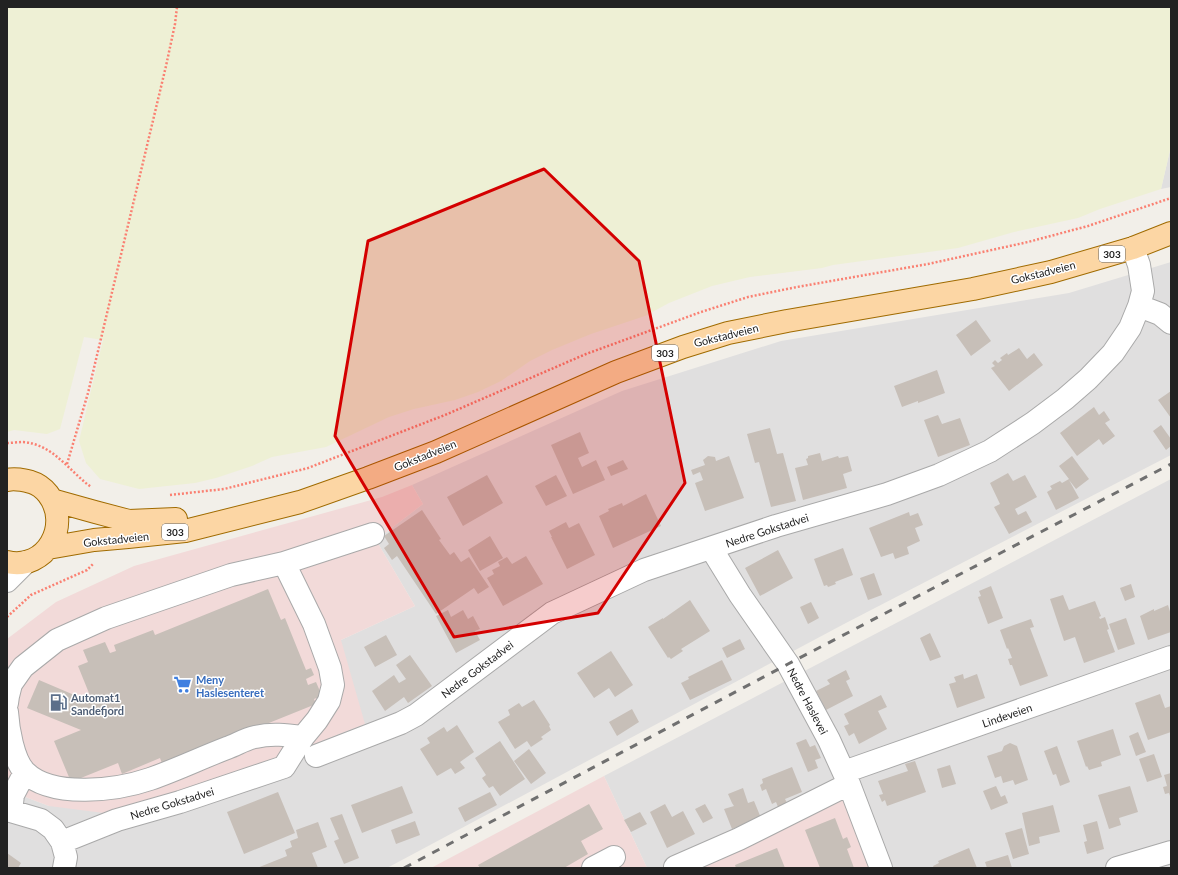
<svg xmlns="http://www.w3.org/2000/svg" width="1178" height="875" viewBox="0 0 1178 875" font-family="Lato,sans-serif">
<rect width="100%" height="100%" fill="#f2efe9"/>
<!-- residential -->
<path fill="#e0dfdf" d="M1171,146V187L1161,189Z
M1171,262V455L844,624L387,868H7V790L49,806L341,640L415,606L376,540L423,504L412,485L622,391L781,341L1069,293Z
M1171,479V868H647L604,776Z"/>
<!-- commercial -->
<path fill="#f2dad9" d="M412,485L423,504L376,540L415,606L341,640L365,724L199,789L104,813L49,806L7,790V639L56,602L134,566L382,497Z
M604,776L647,868H431Z
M849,790L877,868H675Z"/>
<!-- farmland -->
<path fill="#eef0d5" d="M7,7H1171V146L1161,189L1100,209L1078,218L1014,232L958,248L833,265L822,268L750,277L712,286L669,303L645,316L591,334L552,350L530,361L501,381L478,392L455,400L414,409L389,417L326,447L272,457L252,466L216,478L195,483L139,489L100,479L86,463L79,441L103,340L84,337L60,429L47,434L14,430L7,432Z"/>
<!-- building -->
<path fill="#c7bfb8" d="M976,320L991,341L971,356L956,335Z
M1019,348L1027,359L1034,353L1043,365L1009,391L991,368L995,366L992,363L995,360L998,363L1002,360L1000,358L1007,353L1008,355Z
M937,370L945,393L918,403V401L902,407L894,386Z
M1171,391V418L1158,400Z
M1094,407L1099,415L1104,411L1110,420L1105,423L1115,436L1103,445L1099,439L1077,456L1060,433Z
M938,415L942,424L960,418L970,445L938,457L924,420Z
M1161,425L1171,439V446L1166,450L1153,431Z
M770,428L777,454L783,453L796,501L771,507L759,462L755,463L747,434Z
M580,432L589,453L578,458L582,467L596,460L605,480L573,494L551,445Z
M820,453L822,461L838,456L839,458L848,456L852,471L843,474L847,488L803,500L795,468L808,465L806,459L808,458V456Z
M708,456L715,457L716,461L729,456L744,498L705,511L695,483L703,480L700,472L693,475L691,470L705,465L703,460Z
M1072,456L1089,479L1076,489L1069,480L1079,498L1056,510L1047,492L1052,489L1050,486L1060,481L1062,483L1069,479L1059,466Z
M623,460L628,469L611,476L607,467Z
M1008,473L1013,481L1025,475L1037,497L1015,509L1018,515L1026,511L1032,522L1009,534L994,507L1000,504L990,483Z
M487,475L503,503L463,526L447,497Z
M556,475L567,496L546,506L535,486Z
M646,494L661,526L613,548L599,516L609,511L608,509L622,503L623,506Z
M422,510L441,539L439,540L450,555L454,552L461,562L469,557L489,587L478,594L474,588L436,614L397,556L392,560L384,548L389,544L384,536Z
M909,512L910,516L918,513L923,525L915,528L920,541L907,547L909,554L895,559L893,553L881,557L869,528Z
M566,522L569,528L579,523L595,555L567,569L551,537H552L549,531Z
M490,536L503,558L480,571L468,550Z
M843,548L853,575L835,582L836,584L828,587L827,585L824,586L814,559Z
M778,550L793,578L760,596L745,568Z
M526,556L543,584L503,606L487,578L494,574L492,570L500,566L498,562L507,557L512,564Z
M874,573L882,595L868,600L860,578Z
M1131,584L1135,597L1125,601L1120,588Z
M991,586L1003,618L988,624L978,597L981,596L979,591Z
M268,589L281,620L285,618L306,670L311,668L314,675L306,679L308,685L316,682L322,696L314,699L316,704L163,766L160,758L122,774L118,763L71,782L54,741L81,730L27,708L39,680L93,703L78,666L88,662L83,650L105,642L110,653L116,651L114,645L153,630L155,635Z
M1063,595L1069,610L1095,601L1101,616L1099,617L1100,619L1105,617L1109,629L1107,630L1115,652L1084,663L1075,637L1064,641L1050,599Z
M690,600L710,631L681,649L683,651L671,659L669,657L668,658L648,627L663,618V619Z
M811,602L819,618L808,624L800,607Z
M1168,605L1171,615V632L1148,640L1140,616L1154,609V611Z
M448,610L451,617L463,610L468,619L473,616L480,629L475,631L480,640L456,653L436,616Z
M1126,618L1135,644L1118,650L1109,624Z
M1031,619L1034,627L1030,628L1048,676L1020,686L1012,665H1010L1008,659L1012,658L1008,648L1007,649L1000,630Z
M930,633L941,657L930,661L920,638Z
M386,635L397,655L375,667L364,647Z
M740,639L745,649L727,658L722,648Z
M611,651L633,685L615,697L609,688L594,698L577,673Z
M410,655L432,686L408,703L404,697L385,711L372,691L394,675L399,683L406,679L396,665Z
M722,660L732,680L690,700L681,683L689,679L688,677Z
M846,670L850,679L846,681L853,696L826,710L816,691L830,684L827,680Z
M963,674L964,679L977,674L985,698L957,708L949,684L956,682L954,677Z
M1160,694L1165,708L1171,706V732L1148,740L1135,703Z
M881,695L887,707L878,711L887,729L859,744L854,733L849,736L844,726L849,724L844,714Z
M534,700L550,725L549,726L551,730L541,737L543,739L531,747L527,741L515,749L498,722L510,715L508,710L519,703L522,707Z
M632,709L639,722L617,736L609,722Z
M457,725L474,752L460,762L465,768L455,774L451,768L437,776L420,749L430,743L427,738L444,727L447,732Z
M1113,729L1121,755L1101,762L1102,766L1089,770L1087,766L1086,767L1077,741Z
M1138,732L1146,752L1136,756L1129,736Z
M806,739L810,747L815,745L821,758L815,760L818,768L808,772L796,743Z
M500,741L525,779L500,796L493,786L489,788L482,778L486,775L475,758Z
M1010,743L1017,746L1028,780L1015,785L1013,780L1003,783L1001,776L995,778L987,756L1002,751L1004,746Z
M1057,746L1070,782L1060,786L1056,774L1053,775L1044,751Z
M529,749L546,773L531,784L514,761Z
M1154,754L1162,777L1147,782L1139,759Z
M915,761L926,792L887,806L885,800L882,802L879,795L883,794L878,781L908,771L905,764Z
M950,765L956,784L942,788L937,769Z
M792,767L802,792L785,799L787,803L778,807L776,802L772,804L766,789L762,791L760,785L763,783L762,779Z
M1171,773V799L1169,793L1165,794L1163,787L1167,786L1164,775Z
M402,786L413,813L362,833L351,805Z
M996,786L1001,797L1005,795L1008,803L991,810L983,791Z
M1130,786L1138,812L1119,818L1121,825L1109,829L1098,795Z
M743,788L748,803L754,801L761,818L732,829L724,809L734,806L732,803L728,794Z
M278,792L295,833L244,854L227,812Z
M490,792L497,805L465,822L458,808Z
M589,804L603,829L581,841L588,854L564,868H480L478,865Z
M665,804L672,817L683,811L695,834L667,848L650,812Z
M705,804L713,818L703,823L695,809Z
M1053,805L1060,832L1039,837L1040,843L1029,846L1022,813Z
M640,812L647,824L631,832L624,820Z
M342,814L359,858L344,864L334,841L339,839L330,818Z
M835,818L843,839L847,837L851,847L847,849L854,868H820L805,830Z
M415,821L420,835L396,844L391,830Z
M1097,821L1104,849L1087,854L1084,842L1087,841L1083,825Z
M318,822L327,847L312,853L318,868H257L287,856L285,850L292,847L290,841L298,838L296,830Z
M1022,828L1029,854L1013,859L1005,833Z
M777,848L785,868H736L735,865Z
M969,848L977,868H934L933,866L939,863L938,861Z
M7,853L21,863L18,868H7Z
M1008,855L1012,868H987L985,862Z"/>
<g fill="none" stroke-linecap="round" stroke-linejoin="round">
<defs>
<path id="minor" d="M1139,306L1160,314L1171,323
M711,548L740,595L788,664L829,740L849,784L881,868
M7,581L26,562
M7,703L8,696L11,684L23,667L57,640L106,618L231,575L284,563L373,534
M7,712C8,728 13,760 25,772C52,799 118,790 150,779C176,770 201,758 227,748C236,745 245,739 255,737C271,733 287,735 303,737
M316,756L401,723L416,715L552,613L644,570L776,526L887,494L939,475L990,451L1033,423L1065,399L1088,379L1113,353L1130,328L1139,306L1143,291L1139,265L1133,248
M844,772L1171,657
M7,810L41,820L53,829L62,842L66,857L64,868
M11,811L13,795L25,772
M62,842L117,820L180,802L284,767L303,737L317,720L329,701L333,685L330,668L314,624L284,563
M675,867L739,839L849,784
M593,868L614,857
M1117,868L1171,852"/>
<path id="major" d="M7,480C15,478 23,480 31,482C38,484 44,489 48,494C72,525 46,571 7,562
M52,500L95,512L129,521L176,519
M48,548L94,540L128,537L185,531L300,502L368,478L436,452L616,372L683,347L728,333L787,321L973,289L1051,272L1133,248L1171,233"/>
</defs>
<!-- minor casing -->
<use href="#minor" stroke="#a9a9a9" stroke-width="24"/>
<!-- major casing -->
<use href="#major" stroke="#a06b00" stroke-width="24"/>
<!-- path -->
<path stroke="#fa8072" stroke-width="2.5" stroke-dasharray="2 2" stroke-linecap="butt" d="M7,443C12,443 18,442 23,442C53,444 69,471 91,487
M67,464L88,393L166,66L175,24L177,7
M170,495L224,489L308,468L445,415L586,354L701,312L748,297L797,287L928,264L1028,242L1088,226L1171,198
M7,617L31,595L87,570L94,563"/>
<!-- minor -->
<use href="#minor" stroke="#fff" stroke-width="22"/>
<!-- major -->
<use href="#major" stroke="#fcd6a4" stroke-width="22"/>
<!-- rail -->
<path stroke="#707070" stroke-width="3" stroke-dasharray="8 8" stroke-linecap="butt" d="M404,868L788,664L1171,464"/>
</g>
<!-- marked area -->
<path fill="#d40000" fill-opacity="0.2" stroke="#d40000" stroke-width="3" stroke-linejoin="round" d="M544,169L639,261L685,483L598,613L454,637L335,436L368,241Z"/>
<!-- icons -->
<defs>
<symbol id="supermarket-bare" viewBox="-9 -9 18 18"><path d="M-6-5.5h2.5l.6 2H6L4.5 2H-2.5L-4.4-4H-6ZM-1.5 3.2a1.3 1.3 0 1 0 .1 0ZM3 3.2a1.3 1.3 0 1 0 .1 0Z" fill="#3f7fe0" stroke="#fff" stroke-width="2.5" paint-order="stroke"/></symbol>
<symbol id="fuel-bare" viewBox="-9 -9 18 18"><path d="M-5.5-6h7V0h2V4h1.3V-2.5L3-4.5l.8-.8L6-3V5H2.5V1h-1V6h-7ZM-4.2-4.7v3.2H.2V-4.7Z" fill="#5c6f8a" stroke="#fff" stroke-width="2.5" paint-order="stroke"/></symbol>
</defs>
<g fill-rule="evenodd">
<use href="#supermarket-bare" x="170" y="672" width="25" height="25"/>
<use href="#fuel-bare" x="46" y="690" width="25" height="25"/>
</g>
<g text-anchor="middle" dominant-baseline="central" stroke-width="3" stroke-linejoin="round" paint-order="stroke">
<!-- shield labels -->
<g fill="#fff" stroke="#646464" stroke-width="1">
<rect x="1099" y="246" width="26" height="16" rx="3"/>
<rect x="652" y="345" width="26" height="16" rx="3"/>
<rect x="162" y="524" width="26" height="16" rx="3"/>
</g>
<g font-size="10" font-weight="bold" fill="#222">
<text x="1112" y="254">303</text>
<text x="665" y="353">303</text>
<text x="175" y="532">303</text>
</g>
<!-- street labels -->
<g font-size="11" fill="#222" stroke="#fff">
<text transform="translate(1043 272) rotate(-14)">Gokstadveien</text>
<text transform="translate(726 335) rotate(-14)">Gokstadveien</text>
<text transform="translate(425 455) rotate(-22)">Gokstadveien</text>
<text transform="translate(767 530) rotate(-18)">Nedre Gokstadvei</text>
<text transform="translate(116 539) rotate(-6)">Gokstadveien</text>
<text transform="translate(477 669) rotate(-37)">Nedre Gokstadvei</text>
<text transform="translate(808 701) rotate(62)">Nedre Haslevei</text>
<text transform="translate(1007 715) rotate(-19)">Lindeveien</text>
<text transform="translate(172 803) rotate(-17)">Nedre Gokstadvei</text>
</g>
<!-- shop labels -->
<g font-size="11" font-weight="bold" fill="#366cbe" stroke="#fff" text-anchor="start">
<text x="196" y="679">Meny<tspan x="196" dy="13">Haslesenteret</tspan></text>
</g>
<!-- service labels -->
<g font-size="11" font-weight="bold" fill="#4e5e75" stroke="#fff" text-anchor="start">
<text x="71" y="697">Automat1<tspan x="71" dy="13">Sandefjord</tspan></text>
</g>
</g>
<!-- border -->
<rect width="1178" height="875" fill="none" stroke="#222222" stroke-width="16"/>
</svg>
